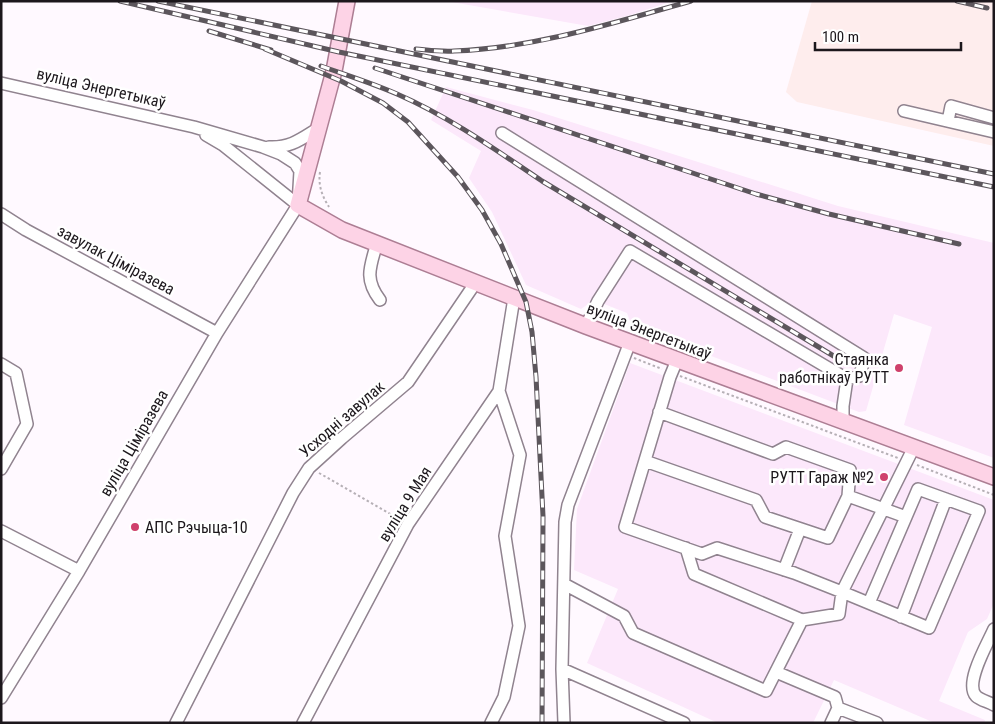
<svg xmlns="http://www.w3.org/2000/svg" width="995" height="724" viewBox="0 0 995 724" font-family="'Roboto Condensed',sans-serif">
<rect width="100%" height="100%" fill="#fff9ff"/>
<!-- commercial -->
<path fill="#feeded" d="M812,1H994V146L797,102L786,92Z"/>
<!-- built -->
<path fill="#fce8fb" d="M446,1H673L627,16L588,26Z
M446,87L533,110L838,206L994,243V458L904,425L932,327L894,314L866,411L859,412L632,326L627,313L594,300L581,309L526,285L492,212L469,178L481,151L431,120Z
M630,363L994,500V603L987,619L968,632L939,701L985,720L984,723H935L834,680L813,723H718L587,663L618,589L574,570L577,509Z"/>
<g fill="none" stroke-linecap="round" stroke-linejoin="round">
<defs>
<path id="minor" d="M1,83L194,127L263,147L281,154L295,163L300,171L298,205L217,333L79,571L1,698
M904,111L994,132
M948,121L951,106L994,118
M502,133L864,358L860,376L847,379
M206,135L223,145L298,205
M269,147C291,148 301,139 319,128
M1,214L26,230L217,333
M377,243C370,267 364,279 380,300
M586,326L598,301L630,251L847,379L843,406V422
M677,360L670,377L625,527L702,554L717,548L794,573L842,592L914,447
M1,364L16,373L27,424L1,469
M659,412L773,454L786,447L850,470L848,496L906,517
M645,461L756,500L765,517L828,538L848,496
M1,531L79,571
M686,548L694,574L802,620L839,614L842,592L929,628L979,511L918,489L869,603
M784,570L800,529
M564,584L624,616L633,633L766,691L802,620
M901,617L946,499
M994,629C988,643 964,683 976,696C980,700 989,702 994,705
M562,669L684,723
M776,672L835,697L838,708
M176,723L293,493L309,468L342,438L408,382L476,282
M303,723L408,524L499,391L514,298
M491,723L504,697L519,626L505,536L520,455L499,391
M564,723L562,669L565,522L568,505L630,342
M831,723L838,708L877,723"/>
<path id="major" d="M347,1L334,71L298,205L342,230L586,326L994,477"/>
</defs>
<!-- minor casing -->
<use href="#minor" stroke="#90838f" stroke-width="14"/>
<!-- major casing -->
<use href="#major" stroke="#ad7e94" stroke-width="18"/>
<!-- path -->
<path stroke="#b6b0b6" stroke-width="2" stroke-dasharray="2.5 2.5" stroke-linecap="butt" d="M320,172C318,185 322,196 329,207
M634,358L662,369
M680,376L898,458
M917,465L994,495
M319,473L399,519"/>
<!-- minor -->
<use href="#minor" stroke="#fff" stroke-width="11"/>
<!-- major -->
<use href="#major" stroke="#fdd3e6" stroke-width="15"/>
<defs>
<path id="rail" d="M120,1L339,52L994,187
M158,1L994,174
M957,1L987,8
M209,31L271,50
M265,49L341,81L383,103L408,122L458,177L482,210L501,244L526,302L532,332L536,377L543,516L542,723
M416,49C428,50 442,52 454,51C535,48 613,23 691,1
M321,66C346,75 372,83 397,94C448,116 496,150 542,181L837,358
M375,68L756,194L829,214L959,244"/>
</defs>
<!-- rail casing -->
<use href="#rail" stroke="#5c565c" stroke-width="5"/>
<!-- rail -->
<use href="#rail" stroke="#fff" stroke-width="3" stroke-dasharray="9" stroke-linecap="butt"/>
</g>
<!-- markers -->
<g fill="#cf416c" stroke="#fff" stroke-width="2">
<circle cx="899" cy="368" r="5"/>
<circle cx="884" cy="477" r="5"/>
<circle cx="135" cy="527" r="5"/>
</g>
<g text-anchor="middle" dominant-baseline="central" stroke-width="5" stroke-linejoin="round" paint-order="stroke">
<!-- street labels -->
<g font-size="16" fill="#1c171c" stroke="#fff">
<text transform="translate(101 88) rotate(13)">вуліца Энергетыкаў</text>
<text transform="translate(116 260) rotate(28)">завулак Ціміразева</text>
<text transform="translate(649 331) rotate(21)">вуліца Энергетыкаў</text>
<text transform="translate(342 419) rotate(-41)">Усходні завулак</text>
<text transform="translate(134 443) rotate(-60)">вуліца Ціміразева</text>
<text transform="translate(405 504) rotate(-58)">вуліца 9 Мая</text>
</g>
<!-- poi labels -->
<g font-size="16" fill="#1c171c" stroke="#fff" text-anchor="end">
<text x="889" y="359">Стаянка<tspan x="889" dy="18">работнікаў РУТТ</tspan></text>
<text x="874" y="477">РУТТ Гараж №2</text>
<text x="145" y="527" text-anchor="start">АПС Рэчыца-10</text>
</g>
</g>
<!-- border -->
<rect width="995" height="724" fill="none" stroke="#1c171c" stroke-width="5"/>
<!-- scale -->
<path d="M815 42v8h146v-8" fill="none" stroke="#1c171c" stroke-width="2.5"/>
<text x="822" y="42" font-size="15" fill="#1c171c" stroke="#ffffff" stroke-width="4" paint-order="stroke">100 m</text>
</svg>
